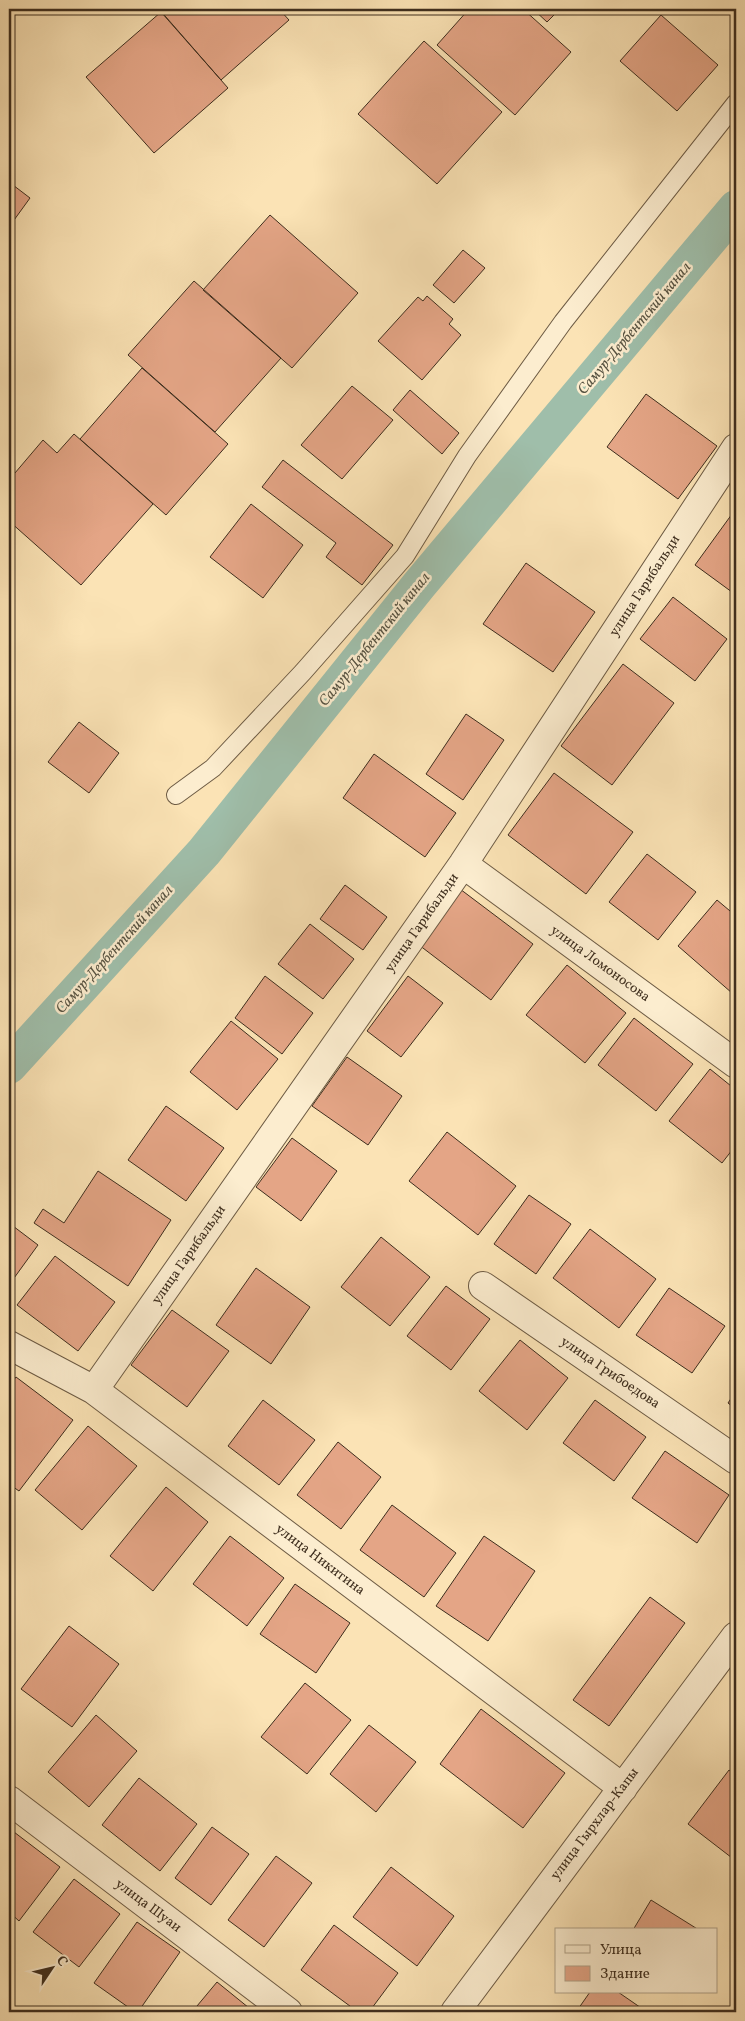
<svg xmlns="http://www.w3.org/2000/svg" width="745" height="2021" viewBox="0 0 745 2021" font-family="Vollkorn,serif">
<rect width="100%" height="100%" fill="#fbe3b5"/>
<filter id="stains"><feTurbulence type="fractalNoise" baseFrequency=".004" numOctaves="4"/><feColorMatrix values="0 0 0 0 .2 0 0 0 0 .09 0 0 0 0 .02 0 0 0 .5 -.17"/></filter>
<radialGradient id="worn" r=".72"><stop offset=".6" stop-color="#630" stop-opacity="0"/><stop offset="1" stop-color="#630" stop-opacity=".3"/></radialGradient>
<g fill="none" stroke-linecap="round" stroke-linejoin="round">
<!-- canal -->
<path stroke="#9fbeaa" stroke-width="36" d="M9,1066L204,852L419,585L736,208"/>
</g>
<!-- building -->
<path fill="#e4a586" stroke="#3e2e1e" d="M159,9H279L289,20L221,80Z
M469,9H523L571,52L515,115L437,45Z
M533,9H560L547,22Z
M161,12L228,88L154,153L86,77Z
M661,15L718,65L677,111L620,61Z
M424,41L502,112L437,184L358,114Z
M9,182L30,198L9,227Z
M270,215L358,293L292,368L203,290Z
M463,250L485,268L454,303L433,285Z
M194,281L281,358L215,432L128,355Z
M427,296L453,319L449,324L461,335L422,380L378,341L418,297L423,301Z
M142,368L228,444L166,515L80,439Z
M352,386L393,420L342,479L301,445Z
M410,390L459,433L442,454L393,410Z
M646,394L717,446L678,499L607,447Z
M74,434L153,504L81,585L9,521V480L43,440L57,453Z
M283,460L393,545L362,585L326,557L336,543L262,487Z
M251,504L303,545L263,598L210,557Z
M732,514L736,517V595L695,565Z
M526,563L595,612L553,672L483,624Z
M673,597L727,639L695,681L640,639Z
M623,664L674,703L612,785L561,746Z
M466,714L504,740L463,800L426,774Z
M79,722L119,753L89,793L48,762Z
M374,754L456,813L425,857L343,798Z
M554,773L633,832L586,894L508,835Z
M647,854L696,892L658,940L609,902Z
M345,885L387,917L363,950L320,919Z
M460,889L533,944L491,1000L419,945Z
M717,900L736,916V988L732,993L678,946Z
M310,924L354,959L323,999L278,964Z
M567,965L626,1013L585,1063L526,1015Z
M265,976L313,1013L282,1054L235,1018Z
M408,976L443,1003L401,1057L367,1031Z
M634,1018L693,1064L656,1111L598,1065Z
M231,1021L278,1059L237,1110L190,1072Z
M347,1057L402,1096L368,1145L312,1106Z
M710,1069L736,1090V1145L722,1163L669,1121Z
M166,1106L224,1148L186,1201L128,1160Z
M447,1132L516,1186L478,1235L409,1181Z
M292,1138L337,1171L301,1221L256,1187Z
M98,1171L171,1220L128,1286L34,1223L43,1209L64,1223Z
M529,1195L571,1224L536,1274L494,1244Z
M9,1223L38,1245L9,1285Z
M590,1229L656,1279L619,1328L553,1278Z
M381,1237L430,1277L390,1326L341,1287Z
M55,1256L115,1302L78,1351L17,1305Z
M256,1268L310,1307L271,1364L216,1325Z
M446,1286L490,1319L451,1370L407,1336Z
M669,1288L725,1326L692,1373L636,1335Z
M172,1310L229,1351L187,1407L131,1365Z
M520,1340L568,1378L527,1430L479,1391Z
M16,1377L73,1420L19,1491L9,1484V1386Z
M736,1391V1409L728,1403Z
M263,1400L315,1440L279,1485L228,1446Z
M595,1400L646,1437L614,1481L563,1443Z
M88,1426L137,1466L82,1530L35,1490Z
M338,1442L381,1477L341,1529L297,1495Z
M665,1451L729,1495L697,1543L632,1498Z
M166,1487L208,1522L153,1591L110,1556Z
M392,1505L456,1553L424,1597L360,1550Z
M230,1536L284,1578L247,1626L193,1584Z
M484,1536L535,1571L488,1641L436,1606Z
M295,1584L350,1623L316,1673L260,1634Z
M650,1597L685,1623L609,1726L573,1700Z
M69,1626L119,1664L72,1727L21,1689Z
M305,1683L351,1720L307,1774L261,1737Z
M481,1709L565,1773L523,1828L440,1764Z
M96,1715L137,1751L89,1807L48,1772Z
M369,1725L416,1762L376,1812L330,1774Z
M729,1770L736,1775V1861L688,1824Z
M139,1778L197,1824L160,1871L102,1825Z
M212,1827L249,1854L211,1905L175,1878Z
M14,1832L60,1867L19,1921L9,1912V1839Z
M276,1856L312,1883L264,1947L228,1920Z
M391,1867L454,1916L417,1966L353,1917Z
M74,1879L120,1914L79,1967L33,1932Z
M651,1900L699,1930H633Z
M137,1922L180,1952L138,2012H135L94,1983Z
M334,1925L398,1973L369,2012H358L301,1970Z
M217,1982L254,2012H192Z
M590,1992H618L647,2012H576Z"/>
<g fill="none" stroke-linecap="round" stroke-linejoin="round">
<defs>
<path id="service" d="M176,795L213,768L303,672L405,556L467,456L563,322L736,103"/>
<path id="minor" d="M463,864L736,1064
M483,1286L736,1460
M9,1345L94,1390L623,1788
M94,1390L463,864L736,448
M9,1800L288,2012
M455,2012L736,1636"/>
</defs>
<!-- service casing -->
<use href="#service" stroke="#6d5b44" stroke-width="20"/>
<!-- minor casing -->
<use href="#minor" stroke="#6d5b44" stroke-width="30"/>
<!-- service -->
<use href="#service" stroke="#fcedcf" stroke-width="18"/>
<!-- minor -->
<use href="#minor" stroke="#fcedcf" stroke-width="28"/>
</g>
<g text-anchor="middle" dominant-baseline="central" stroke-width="5" stroke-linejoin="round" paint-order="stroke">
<!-- street labels -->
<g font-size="14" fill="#3e2e1e" stroke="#fcedcf">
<text transform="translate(645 586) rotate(-57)">улица Гарибальди</text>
<text transform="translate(422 923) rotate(-55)">улица Гарибальди</text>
<text transform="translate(600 964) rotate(36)">улица Ломоносова</text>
<text transform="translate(189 1255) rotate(-55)">улица Гарибальди</text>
<text transform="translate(610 1373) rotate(34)">улица Грибоедова</text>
<text transform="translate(320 1560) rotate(37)">улица Никитина</text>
<text transform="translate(595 1824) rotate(-53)">улица Гырхлар-Капы</text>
<text transform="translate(148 1906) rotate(37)">улица Шуаи</text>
</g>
<!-- water labels -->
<g font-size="15" font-style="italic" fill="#565241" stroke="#fcedcf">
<text transform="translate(635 329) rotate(-50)">Самур-Дербентский канал</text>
<text transform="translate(375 640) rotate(-51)">Самур-Дербентский канал</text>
<text transform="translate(115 950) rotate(-48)">Самур-Дербентский канал</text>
</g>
</g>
<!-- margin -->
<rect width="745" height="2021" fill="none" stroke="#fbe3b5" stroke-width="30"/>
<rect x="10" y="10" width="725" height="2001" fill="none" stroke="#3e2e1e" stroke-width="2.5"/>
<rect x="15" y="15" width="715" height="1991" fill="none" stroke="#3e2e1e"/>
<!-- legend -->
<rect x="555" y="1928" width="162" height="65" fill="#fcedcf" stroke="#b0a188"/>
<rect x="565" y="1945" width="25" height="8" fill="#fcedcf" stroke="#b0a188"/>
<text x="600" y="1954" font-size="15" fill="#3e2e1e">Улица</text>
<rect x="565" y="1966" width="25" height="15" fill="#e4a586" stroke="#b0a188"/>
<text x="600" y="1978" font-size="15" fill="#3e2e1e">Здание</text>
<!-- north arrow -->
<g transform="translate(52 1968) rotate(55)" stroke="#fcedcf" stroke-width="4" paint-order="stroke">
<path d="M0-4L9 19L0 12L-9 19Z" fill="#3e2e1e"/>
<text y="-8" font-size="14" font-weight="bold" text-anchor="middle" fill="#3e2e1e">С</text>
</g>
<rect width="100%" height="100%" filter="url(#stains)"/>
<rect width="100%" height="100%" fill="url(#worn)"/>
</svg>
